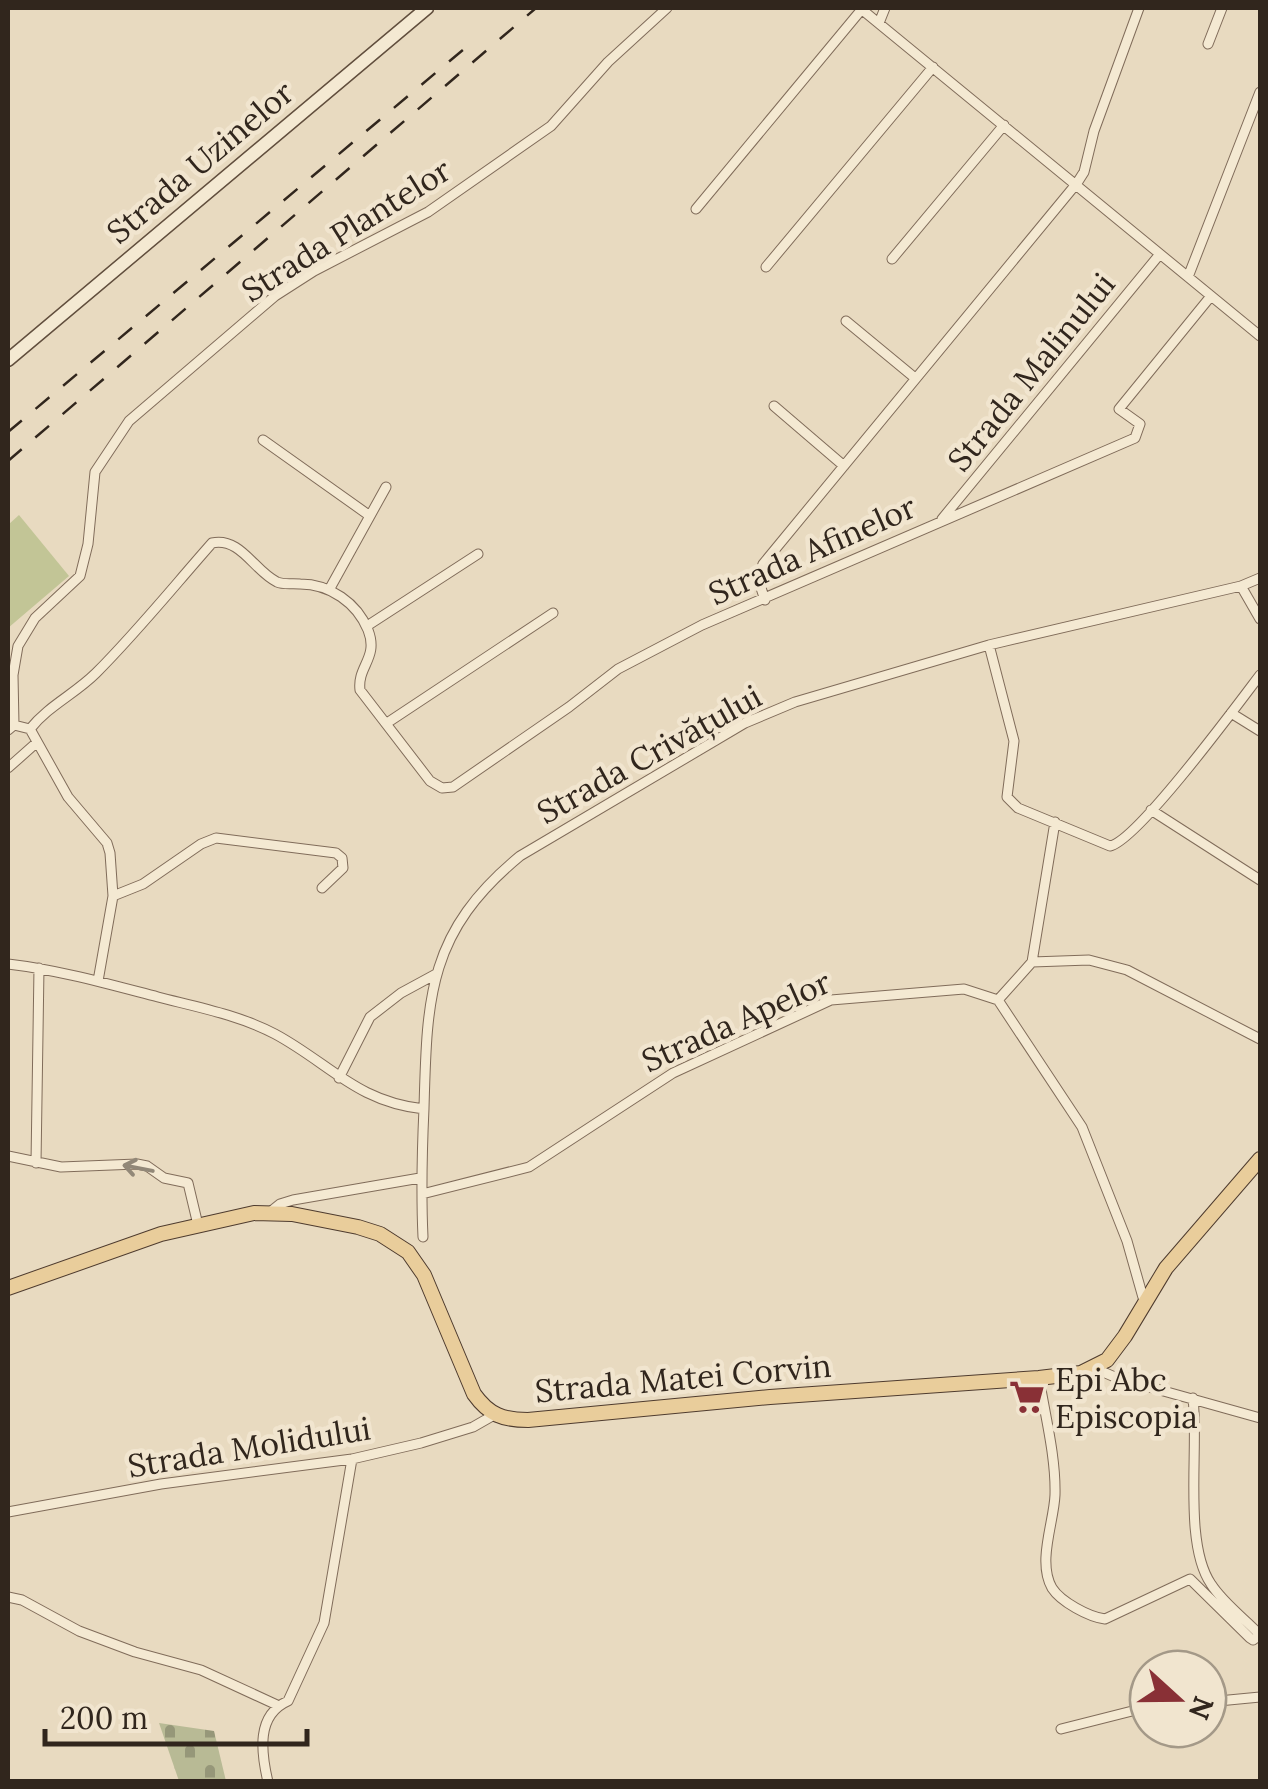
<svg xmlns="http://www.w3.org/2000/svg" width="1268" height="1789" viewBox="0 0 1268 1789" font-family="Lora,serif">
<defs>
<pattern id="cemetery-stones" width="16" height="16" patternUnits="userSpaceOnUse" patternTransform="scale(2.5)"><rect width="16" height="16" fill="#b8ba95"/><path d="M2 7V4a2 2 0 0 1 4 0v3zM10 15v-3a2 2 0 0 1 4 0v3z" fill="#969779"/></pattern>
</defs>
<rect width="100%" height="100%" fill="#e8dac0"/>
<!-- cemetery -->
<path fill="url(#cemetery-stones)" d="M159,1723L214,1731L226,1781H179Z"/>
<!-- park -->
<path fill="#c2c596" d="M19,515L69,576L8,628V525Z"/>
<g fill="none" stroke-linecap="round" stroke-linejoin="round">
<defs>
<path id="street" d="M860,8L1260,336
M879,23L885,8
M1208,44L1222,8
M696,209L862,9
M892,259L1004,125
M766,267L933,67
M1188,277L1260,92
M846,321L915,378
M774,406L844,466
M263,440L370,516
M942,519L1160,254
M1241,586L1260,619
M329,590L386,487
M765,600L758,579L763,564L1077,183L1084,172L1094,131L1139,8
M367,626L478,554
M989,645L1014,741L1007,797L1018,808L1110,846C1137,841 1238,704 1260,675
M1231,713L1260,731
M387,723L553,613
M14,725L30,729L68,797L107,843L110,853L113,896L98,981
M30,729C48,706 75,694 96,673C137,632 174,586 212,543C241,537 254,571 277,582C284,585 292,583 300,584C330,584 357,603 368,630C379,658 357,666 360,690L430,781L442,788L453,787L569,707L618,669L702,625L1135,438L1140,424L1119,409L1211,296
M8,730L14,725L13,675L18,646L35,618L80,576L88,544L95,472L129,421L275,296L314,271L428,212L551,126L608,62L667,8
M8,768L35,744
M1151,810L1260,880
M113,896L143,884L201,844L216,838L336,853L342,858L343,868L322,888
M1032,962L1055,822
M8,964C59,970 108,984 158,997C197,1007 239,1015 275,1034C329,1063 357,1102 424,1109
M998,1000L1032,962L1089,960L1127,970L1260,1039
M339,1078L370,1017L401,993L436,974
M8,1156L61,1167L137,1164L147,1166L164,1178L188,1183L198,1225
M36,1163L39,968
M422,1194L529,1167L673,1073L831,1000L964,989L998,1000L1082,1127L1127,1241L1144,1301
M270,1212L280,1204L293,1200L420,1178
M423,1237C421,1194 422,1151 424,1108C427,996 428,932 520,856L745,723L795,702L989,645L1241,586L1260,578
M1094,1368L1117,1378L1260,1418
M1039,1378C1045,1415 1056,1457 1055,1495C1054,1522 1037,1562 1052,1588C1061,1602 1089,1617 1105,1619L1190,1579L1250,1638L1253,1640L1260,1635
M1193,1398C1199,1449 1183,1543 1211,1584C1223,1603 1245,1619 1260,1635
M8,1512L161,1484L352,1459L421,1443L473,1427L494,1415
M8,1597L22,1600L79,1631L135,1652L201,1670L277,1705
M1208,1702L1260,1697
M1061,1729L1148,1707
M268,1782C261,1752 256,1715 288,1701L324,1623L352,1459"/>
<path id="secondary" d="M8,360L427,8"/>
<path id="primary" d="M8,1288L161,1234L254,1213L292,1214L358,1227L380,1234L408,1252L424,1275L474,1394C489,1415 503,1420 528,1420L770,1397L1039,1378L1081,1373L1107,1360L1125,1336L1166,1268L1260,1159"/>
</defs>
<!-- street casing -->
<use href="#street" stroke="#806c5a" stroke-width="11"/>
<!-- secondary casing -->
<use href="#secondary" stroke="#614e3d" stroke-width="15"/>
<!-- primary casing -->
<use href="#primary" stroke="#4e3b2e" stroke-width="16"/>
<!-- street -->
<use href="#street" stroke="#f4e9d2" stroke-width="9"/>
<!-- secondary -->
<use href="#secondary" stroke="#f4e9d2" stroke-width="12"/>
<!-- primary -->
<use href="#primary" stroke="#e9cd9b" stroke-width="14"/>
<!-- rail -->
<path stroke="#31261d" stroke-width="2.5" stroke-dasharray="18 18" stroke-linecap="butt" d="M8,432L464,49
M8,461L536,8"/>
</g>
<!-- one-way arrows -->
<defs><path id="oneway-shaft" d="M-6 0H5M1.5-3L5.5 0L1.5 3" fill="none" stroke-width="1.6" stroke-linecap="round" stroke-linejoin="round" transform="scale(2.5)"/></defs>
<use stroke="#928878" href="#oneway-shaft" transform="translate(138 1168) rotate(-169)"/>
<!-- icons -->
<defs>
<symbol id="supermarket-bare" viewBox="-9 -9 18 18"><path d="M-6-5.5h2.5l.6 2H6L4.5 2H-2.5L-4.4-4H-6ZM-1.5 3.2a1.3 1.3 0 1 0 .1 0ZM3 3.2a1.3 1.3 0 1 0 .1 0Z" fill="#893036" stroke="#f1e5cf" stroke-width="2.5" paint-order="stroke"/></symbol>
</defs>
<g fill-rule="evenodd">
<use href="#supermarket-bare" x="1002" y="1372" width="50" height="50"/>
</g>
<g text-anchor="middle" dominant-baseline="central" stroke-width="9" stroke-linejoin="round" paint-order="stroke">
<!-- street labels -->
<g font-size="32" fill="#31261d" stroke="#f1e5cf">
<text transform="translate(200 162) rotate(-40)">Strada Uzinelor</text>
<text transform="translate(346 230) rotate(-32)">Strada Plantelor</text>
<text transform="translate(1031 372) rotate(-51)">Strada Malinului</text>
<text transform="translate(812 550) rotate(-24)">Strada Afinelor</text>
<text transform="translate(649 754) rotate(-29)">Strada Crivățului</text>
<text transform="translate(736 1021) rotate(-24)">Strada Apelor</text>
<text transform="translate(683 1378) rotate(-5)">Strada Matei Corvin</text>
<text transform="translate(249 1447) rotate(-9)">Strada Molidului</text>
</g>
<!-- poi labels -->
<g font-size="32" fill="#31261d" stroke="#f1e5cf" text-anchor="start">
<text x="1055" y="1379">Epi Abc<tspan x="1055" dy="37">Episcopia</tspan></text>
</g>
</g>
<!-- border -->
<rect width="1268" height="1789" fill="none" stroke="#31261d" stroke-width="20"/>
<!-- north arrow -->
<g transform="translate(1178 1699) rotate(111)"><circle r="48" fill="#f1e5cf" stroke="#a49988" stroke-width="2.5"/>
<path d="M0-8L18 38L0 25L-18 38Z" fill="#893036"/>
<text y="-15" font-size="28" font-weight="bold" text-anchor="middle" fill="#31261d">N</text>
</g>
<!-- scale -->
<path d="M45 1729v15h262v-15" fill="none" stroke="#31261d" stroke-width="5"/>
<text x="60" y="1729" font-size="30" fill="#31261d" stroke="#f1e5cf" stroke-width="8" paint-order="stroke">200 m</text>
</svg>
